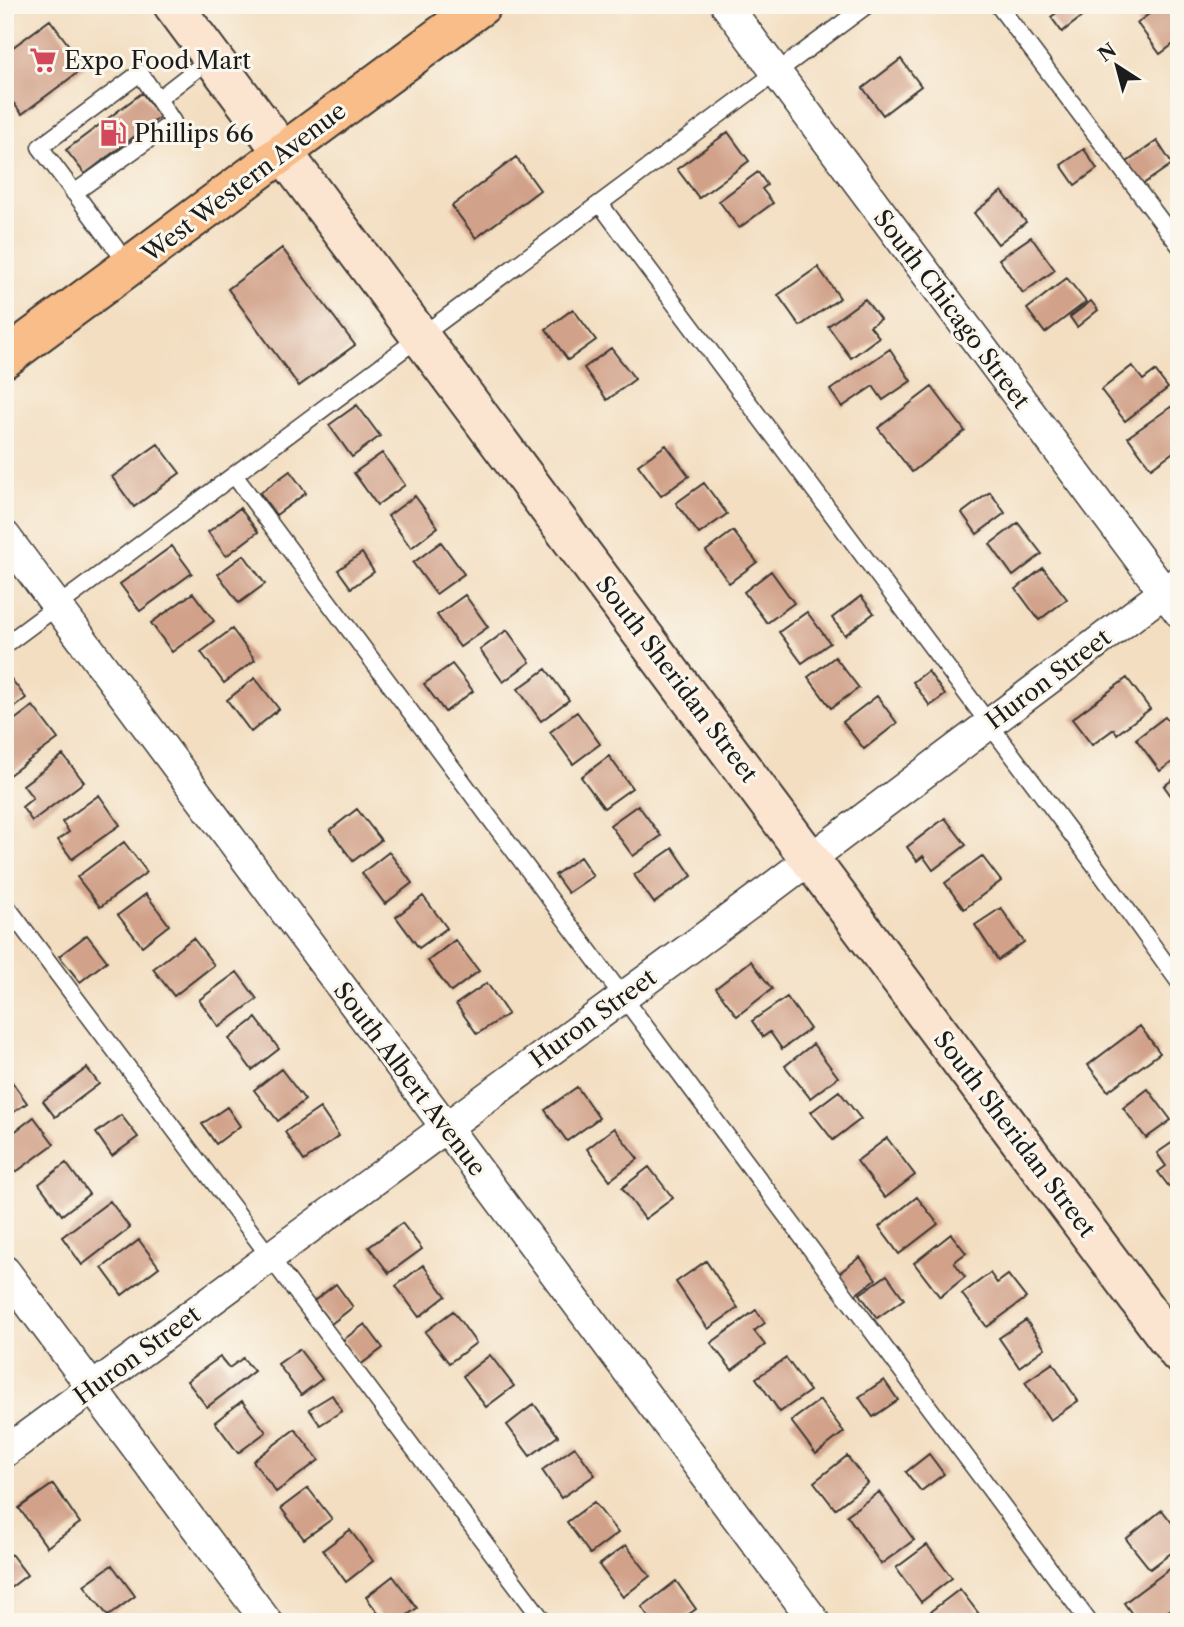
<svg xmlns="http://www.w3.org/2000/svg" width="1184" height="1627" viewBox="0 0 1184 1627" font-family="'Libre Caslon Text',serif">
<rect width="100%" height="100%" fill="#fbf7ec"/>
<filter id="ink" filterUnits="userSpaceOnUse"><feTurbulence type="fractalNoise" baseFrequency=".0143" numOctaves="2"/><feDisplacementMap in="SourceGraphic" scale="14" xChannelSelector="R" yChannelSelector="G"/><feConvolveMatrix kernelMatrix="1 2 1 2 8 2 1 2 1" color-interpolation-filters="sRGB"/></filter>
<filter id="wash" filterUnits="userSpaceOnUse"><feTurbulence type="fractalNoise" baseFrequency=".00686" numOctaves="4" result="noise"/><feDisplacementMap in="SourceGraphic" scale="28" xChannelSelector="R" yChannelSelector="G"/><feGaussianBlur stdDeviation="1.57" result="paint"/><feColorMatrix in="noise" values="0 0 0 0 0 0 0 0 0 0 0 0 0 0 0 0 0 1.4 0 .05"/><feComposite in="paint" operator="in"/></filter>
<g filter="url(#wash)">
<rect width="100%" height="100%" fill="#f3dec1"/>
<g id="blocks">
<!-- building -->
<path fill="#d1a189" d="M1067,5H1089L1092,9L1062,32L1051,17Z
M1161,5H1165L1171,13L1179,8V40L1160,54L1137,23Z
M50,20L85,67L22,114L5,92V53Z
M901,59L921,86L883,115L863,88Z
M142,93L160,117L85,174L66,150Z
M728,132L749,161L699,198L677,169Z
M1157,141L1172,164L1143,184L1127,162Z
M1084,149L1097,169L1075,185L1061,165Z
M516,157L540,190L476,238L452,206Z
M758,172L767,185L762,189L773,203L739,228L719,201Z
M1002,191L1026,222L998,244L974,213Z
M1031,237L1055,270L1023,293L999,259Z
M282,248L355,345L299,386L228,289Z
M818,267L840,298L800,326L778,295Z
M1067,278L1086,302L1045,333L1027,309Z
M865,299L880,319L870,326L879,337L851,358L828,326Z
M1091,301L1098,310L1077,327L1070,317Z
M573,309L596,340L568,360L546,329Z
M611,348L635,379L607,400L584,368Z
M890,349L911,381L883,400L873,386L842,407L830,390Z
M1132,366L1143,380L1155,371L1168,388L1125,421L1101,390Z
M932,387L965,431L912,472L878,428Z
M357,405L380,436L352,457L329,425Z
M1172,406L1179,415V448L1151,468L1128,437Z
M158,444L180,473L134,507L112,477Z
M666,445L689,476L661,496L638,465Z
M382,453L405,485L377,505L354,473Z
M290,471L306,493L276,515L260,493Z
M704,483L727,514L699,534L676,503Z
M990,492L1005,513L977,534L962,513Z
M415,496L438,527L411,548L388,516Z
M240,508L258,532L226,556L208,532Z
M1018,523L1042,554L1013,576L990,544Z
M733,531L757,562L729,583L706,551Z
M441,542L464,574L436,594L413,563Z
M172,546L192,573L140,611L120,584Z
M362,553L374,572L351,588L338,570Z
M244,555L265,584L239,603L218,574Z
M1043,568L1067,599L1039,620L1016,589Z
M771,571L794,603L767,623L744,592Z
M193,593L214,621L172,652L151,623Z
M465,595L488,627L460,647L437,615Z
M861,596L874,613L845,635L832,618Z
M807,612L830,643L802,663L779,632Z
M232,629L255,660L224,683L201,652Z
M507,630L530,662L503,682L480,650Z
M835,657L859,688L831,708L808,677Z
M452,664L473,691L445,712L424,684Z
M546,669L569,700L541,721L518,689Z
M5,671L26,698L5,714Z
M928,671L945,695L930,706L913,682Z
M255,678L279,709L251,732L227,700Z
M1127,678L1150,709L1117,734L1114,729L1092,745L1072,719Z
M877,696L897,723L864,749L843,722Z
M33,706L58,739L5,778V727Z
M577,712L600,744L573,764L550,732Z
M1165,717L1179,735V757L1160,771L1136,739Z
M63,755L84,782L32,821L22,807L33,798L23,785Z
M609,756L632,788L604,808L581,777Z
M1179,775V807L1164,786Z
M99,795L120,825L72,859L58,840L69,832L62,822Z
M638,805L661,836L633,856L610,825Z
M357,809L381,840L353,861L330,830Z
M945,818L966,845L933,870L923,856L917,861L907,847Z
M124,842L147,872L100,907L77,877Z
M673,848L692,876L654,903L634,875Z
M389,852L412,883L385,904L362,873Z
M982,856L1001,881L964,909L945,883Z
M580,857L593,876L568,893L555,875Z
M146,894L169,925L142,946L118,915Z
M423,896L447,928L419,948L396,917Z
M1001,908L1024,942L998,960L975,925Z
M87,935L107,961L80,982L59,956Z
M193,938L214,965L174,996L153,969Z
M455,940L479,971L451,992L428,961Z
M751,961L772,989L737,1016L716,988Z
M237,972L257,999L219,1027L199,1000Z
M487,983L508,1014L477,1034L456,1004Z
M787,997L810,1029L782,1049L770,1032L763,1037L752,1021Z
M256,1018L279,1049L252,1070L229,1039Z
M1140,1026L1160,1053L1108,1091L1088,1065Z
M813,1044L838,1077L810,1098L785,1066Z
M87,1068L99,1084L55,1117L43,1101Z
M281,1069L305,1100L278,1121L254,1090Z
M5,1072L27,1103L5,1118Z
M577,1087L599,1118L567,1141L545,1110Z
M1148,1089L1171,1120L1146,1138L1123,1108Z
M839,1091L861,1119L833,1140L811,1112Z
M227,1107L240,1126L216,1144L202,1124Z
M320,1108L339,1136L304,1161L285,1132Z
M121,1115L138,1137L112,1156L96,1133Z
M34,1117L54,1144L16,1172L5,1157V1139Z
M614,1128L638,1159L610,1180L587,1149Z
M887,1138L915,1175L885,1198L857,1161Z
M1179,1138V1182L1170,1188L1158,1172L1166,1166L1157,1153Z
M66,1163L89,1194L62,1215L39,1184Z
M649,1167L673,1198L645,1219L622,1188Z
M917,1197L938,1224L899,1254L879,1227Z
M110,1201L130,1228L82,1265L62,1237Z
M402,1223L422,1249L389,1273L369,1247Z
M951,1234L966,1253L954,1262L965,1277L940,1297L914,1263Z
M139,1240L159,1267L122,1295L102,1268Z
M860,1257L876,1279L855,1295L838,1274Z
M706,1261L738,1308L708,1329L676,1282Z
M423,1265L446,1296L419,1317L396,1286Z
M990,1273L997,1283L1008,1275L1026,1298L987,1327L962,1294Z
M887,1275L904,1299L877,1318L860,1294Z
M336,1284L353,1307L331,1324L314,1301Z
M756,1310L765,1323L754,1331L765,1345L732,1370L711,1343Z
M453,1311L476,1343L449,1363L425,1332Z
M1026,1320L1045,1348L1019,1367L999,1338Z
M365,1324L383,1348L360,1365L343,1340Z
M299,1349L322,1379L301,1395L278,1364Z
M490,1355L514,1386L486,1407L463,1376Z
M220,1357L229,1368L243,1358L254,1371L207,1407L187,1381Z
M786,1358L810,1391L780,1412L756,1378Z
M1053,1363L1078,1401L1050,1420L1025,1382Z
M884,1380L898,1400L873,1417L859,1397Z
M332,1395L342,1411L320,1425L309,1409Z
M820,1400L844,1432L816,1454L791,1421Z
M242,1401L266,1432L238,1453L215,1422Z
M534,1404L558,1436L530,1456L507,1425Z
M295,1429L319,1460L276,1492L253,1461Z
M575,1447L595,1475L561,1498L542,1470Z
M929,1454L944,1474L921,1491L906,1472Z
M847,1456L868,1483L835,1509L814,1482Z
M53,1484L80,1523L47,1547L19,1508Z
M308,1488L332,1519L304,1539L281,1508Z
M879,1492L914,1540L881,1564L847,1515Z
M594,1502L618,1533L590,1554L567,1522Z
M1162,1510L1179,1532V1547L1150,1569L1126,1539Z
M350,1530L373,1561L346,1582L323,1550Z
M626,1545L650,1576L623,1597L599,1565Z
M927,1545L952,1578L921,1602L896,1568Z
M11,1554L27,1575L5,1592V1558Z
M1179,1562V1603L1154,1622H1138L1124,1603Z
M112,1565L135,1596L108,1616L84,1585Z
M393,1576L417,1608L398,1622H385L366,1597Z
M676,1581L696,1609L678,1622H652L642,1607Z
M960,1589L985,1622H939L931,1611Z"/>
</g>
</g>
<g filter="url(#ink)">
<use href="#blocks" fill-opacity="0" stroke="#3c3935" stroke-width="2"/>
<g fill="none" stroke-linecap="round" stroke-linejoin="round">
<defs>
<path id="lane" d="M998,5L1179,245
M74,193L173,122L158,99
M600,204L1094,864L1179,982
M130,267L40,147L140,73L158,99L212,57
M234,475L1089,1622
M5,645L867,5
M5,904L544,1622"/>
<path id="street" d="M726,5L1179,612
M5,536L815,1622
M5,1271L267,1622
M5,1452L770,889L1179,581"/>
<path id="secondary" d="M173,5L1179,1354"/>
<path id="primary" d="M5,358L482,5"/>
</defs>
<!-- lane casing -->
<use href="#lane" stroke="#3c3935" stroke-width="19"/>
<!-- street casing -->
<use href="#street" stroke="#3c3935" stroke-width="33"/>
<!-- secondary casing -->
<use href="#secondary" stroke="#3c3935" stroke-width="42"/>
<!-- primary casing -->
<use href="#primary" stroke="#3c3935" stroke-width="42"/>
<!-- lane -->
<use href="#lane" stroke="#fff" stroke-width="16"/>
<!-- street -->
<use href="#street" stroke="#fff" stroke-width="30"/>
<!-- secondary -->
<use href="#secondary" stroke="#fce5d0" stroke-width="38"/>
<!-- primary -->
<use href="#primary" stroke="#f8bd89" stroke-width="38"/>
</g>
</g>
<!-- icons -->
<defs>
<symbol id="supermarket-bare" viewBox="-9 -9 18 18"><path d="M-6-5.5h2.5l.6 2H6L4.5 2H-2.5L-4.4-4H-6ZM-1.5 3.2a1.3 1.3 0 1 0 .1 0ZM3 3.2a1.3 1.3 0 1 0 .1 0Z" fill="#d1495b" stroke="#fbf7ec" stroke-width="2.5" paint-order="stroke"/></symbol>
<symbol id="fuel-bare" viewBox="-9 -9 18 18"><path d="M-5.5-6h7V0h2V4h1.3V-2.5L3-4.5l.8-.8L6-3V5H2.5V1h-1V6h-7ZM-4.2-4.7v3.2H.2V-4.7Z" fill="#d1495b" stroke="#fbf7ec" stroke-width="2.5" paint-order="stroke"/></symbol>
</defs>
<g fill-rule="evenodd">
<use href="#supermarket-bare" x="24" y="41" width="38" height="38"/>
<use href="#fuel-bare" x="94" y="114" width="38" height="38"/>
</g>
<g text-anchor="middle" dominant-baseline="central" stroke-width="6" stroke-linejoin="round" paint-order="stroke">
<!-- poi labels -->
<g font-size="24" fill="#1c1c1c" stroke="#fbf7ec" text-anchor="start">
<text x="64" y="60">Expo Food Mart</text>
<text x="134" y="133">Phillips 66</text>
</g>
<!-- street labels -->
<g font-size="24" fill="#1c1c1c" stroke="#fbf7ec">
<text transform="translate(244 182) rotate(-37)">West Western Avenue</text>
<text transform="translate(952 309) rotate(53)">South Chicago Street</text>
<text transform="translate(677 679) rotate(53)">South Sheridan Street</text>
<text transform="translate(1048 679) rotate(-37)">Huron Street</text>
<text transform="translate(593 1018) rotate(-36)">Huron Street</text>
<text transform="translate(410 1079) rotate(53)">South Albert Avenue</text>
<text transform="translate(1015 1134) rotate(53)">South Sheridan Street</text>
<text transform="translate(137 1355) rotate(-36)">Huron Street</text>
</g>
</g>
<!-- margin -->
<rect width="1184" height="1627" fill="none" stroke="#fbf7ec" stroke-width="28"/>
<!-- north arrow -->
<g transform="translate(1117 66) rotate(324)" stroke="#fbf7ec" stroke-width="5" paint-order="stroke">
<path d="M0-5L12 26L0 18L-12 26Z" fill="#1c1c1c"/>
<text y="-10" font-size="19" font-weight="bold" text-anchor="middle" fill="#1c1c1c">N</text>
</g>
</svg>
